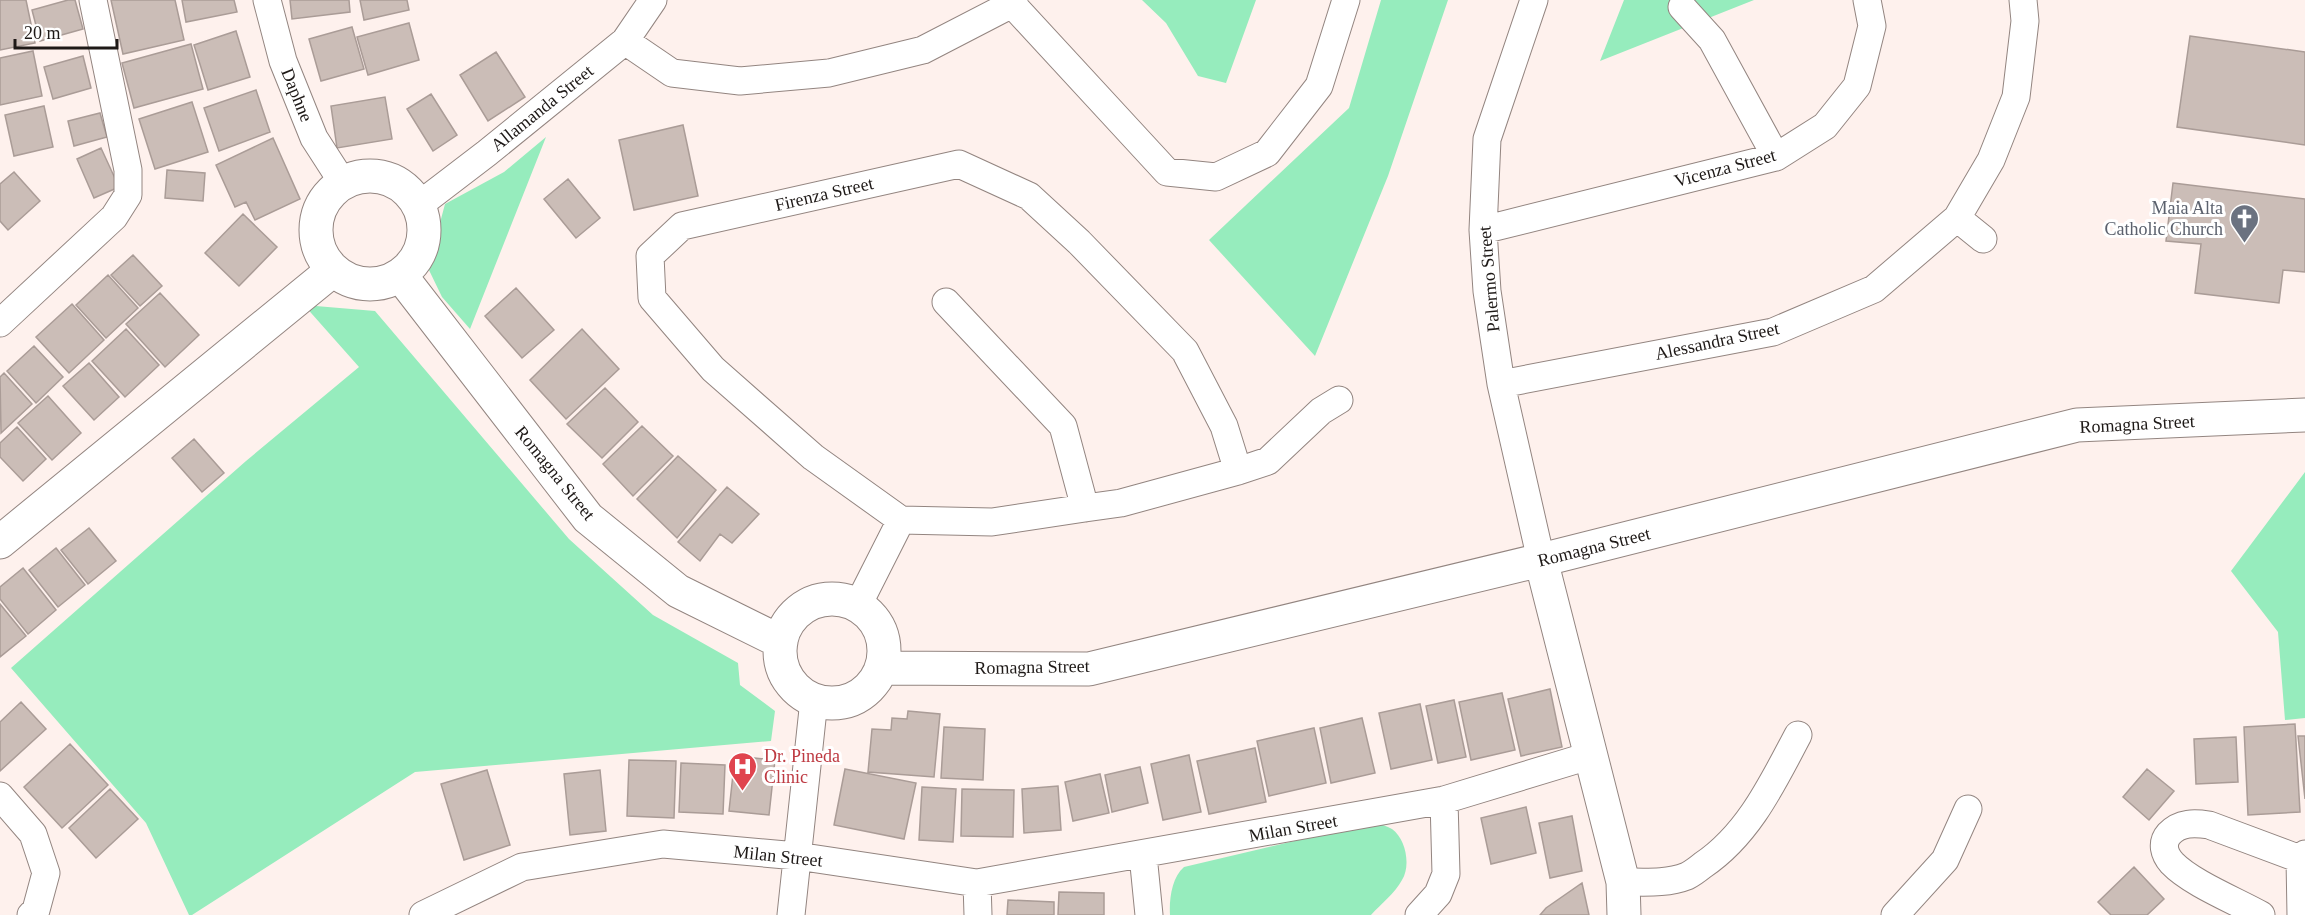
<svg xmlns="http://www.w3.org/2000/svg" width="2305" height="915" viewBox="0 0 2305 915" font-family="Georgia,serif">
<rect width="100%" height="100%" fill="#fef1ed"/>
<!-- green -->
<path fill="#96ecbd" d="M1142,0H1256L1226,83L1198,76L1166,23Z
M1381,0H1448L1388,176L1315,356L1209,240L1349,108Z
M1624,0H1754L1600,61Z
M546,137L470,329L442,297L428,268L445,204L504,172Z
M304,305L375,311L569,539L653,615L738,663L740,685L775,711L771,741L415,772L192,915H189L146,823L11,668L246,461L359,367Z
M2305,472V718L2285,720L2278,632L2231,571Z
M1375,822C1380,824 1387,826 1392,829C1406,839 1411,866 1402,880C1395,893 1381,904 1371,915H1170C1169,899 1172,877 1184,867Z"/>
<!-- building -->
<path fill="#cbbdb7" stroke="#aa9c97" stroke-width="1.5" d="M0,0H26L35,43L0,50Z
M68,0H75L83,29L40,41L32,10Z
M111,0H175L184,40L123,54Z
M182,0H234L237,12L186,22Z
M290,0H349L350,12L292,19Z
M360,0H407L409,10L364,20Z
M409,23L419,60L368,75L357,37Z
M352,27L364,69L321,81L309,39Z
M236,31L250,77L208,90L194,45Z
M2190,36L2305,52V145L2177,127Z
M191,44L203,89L134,108L122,63Z
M33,51L42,96L0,105V58Z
M496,52L525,97L488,121L460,75Z
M83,56L91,88L53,99L44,67Z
M256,90L270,132L219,151L204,108Z
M431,94L457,135L433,151L407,109Z
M385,97L392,139L337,148L331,106Z
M192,102L208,152L155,169L139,119Z
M44,106L53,147L14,156L5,115Z
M100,113L107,137L74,146L68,121Z
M683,125L698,196L634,210L619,140Z
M273,138L300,199L255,220L246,202L235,207L216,165Z
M101,148L119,187L94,198L77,159Z
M167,170L205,173L203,201L165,198Z
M14,172L40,201L8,230L0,221V184Z
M568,179L600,218L576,238L544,199Z
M2173,183L2305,199V272L2283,270L2279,303L2195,293L2201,244L2166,241Z
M243,214L277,247L239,286L205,253Z
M133,255L162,286L140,306L111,275Z
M108,275L138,308L106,338L76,305Z
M516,288L554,330L522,358L485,316Z
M160,293L199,335L165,367L126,324Z
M72,304L104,340L69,373L36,337Z
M126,329L159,365L125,397L92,361Z
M582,329L619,369L566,419L530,380Z
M34,346L63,377L36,403L7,371Z
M89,363L119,397L94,420L63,386Z
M4,373L32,404L1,433L0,377Z
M605,388L638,422L602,458L567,424Z
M48,396L81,433L52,460L18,423Z
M642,426L673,456L633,496L603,464Z
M17,427L46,459L23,481L0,457V443Z
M194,439L224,473L202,492L172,458Z
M678,456L716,490L677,538L637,499Z
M727,487L759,514L732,543L720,534L700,561L678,542Z
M89,528L116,561L88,584L61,550Z
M56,548L85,585L58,607L29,570Z
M23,568L56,610L28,634L0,599V587Z
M0,604L26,636L0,657Z
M1550,689L1562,747L1521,756L1508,699Z
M1502,693L1515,750L1471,760L1459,702Z
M1454,700L1466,757L1438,763L1426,706Z
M21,702L46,729L0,771V722Z
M1420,704L1432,760L1391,769L1379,713Z
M908,711L940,714L934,777L868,772L872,729L891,730L892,718L907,719Z
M1362,718L1375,773L1331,783L1320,728Z
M2295,724L2300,812L2248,815L2244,727Z
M944,727L985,729L983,780L941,778Z
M1314,728L1326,783L1269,796L1257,741Z
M2298,736H2305V799Z
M2236,737L2238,782L2196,784L2194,739Z
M70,744L108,785L62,828L24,787Z
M1255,748L1266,802L1209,814L1197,761Z
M1189,755L1201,812L1163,820L1151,764Z
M735,756L775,760L769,815L729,811Z
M629,760L676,761L674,818L627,816Z
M681,763L725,765L723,814L679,812Z
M1140,767L1148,803L1112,812L1105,775Z
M845,769L916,783L904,839L834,825Z
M2147,769L2174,791L2149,820L2123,797Z
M487,770L510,845L464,860L441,784Z
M600,770L606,831L570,835L564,774Z
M1100,774L1109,813L1073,821L1065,782Z
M1058,786L1061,830L1024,833L1022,789Z
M922,787L956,789L953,842L919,840Z
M110,789L138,819L96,858L69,828Z
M962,789L1014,790L1013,837L961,836Z
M1526,807L1536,853L1491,864L1481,818Z
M1572,816L1582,871L1550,878L1539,823Z
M2134,867L2164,899L2147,915H2111L2098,902Z
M1582,883L1589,915H1540L1546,908Z
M1059,892L1104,893V915H1058Z
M1008,900L1054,902V915H1007Z"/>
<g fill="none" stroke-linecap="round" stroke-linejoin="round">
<defs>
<path id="minor" d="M267,0L283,61L314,138L343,183
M1534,0L1487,139L1483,230L1487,291L1501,384L1541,560
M1012,4L1167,172L1216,177L1267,153L1319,86L1346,0
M1682,7L1712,40L1776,157
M625,41L672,73L740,81L829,73L923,50L1012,4L1014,0
M419,205L487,153L625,41L653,0
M1957,218L1983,239
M1483,230L1776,157L1825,126L1857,86L1872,26L1867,0
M946,302L1063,426L1085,508
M0,323L114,217L128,195V170L93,0
M1501,384L1773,332L1874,289L1957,218L1991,160L2016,97L2025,21L2023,0
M901,520L813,457L713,369L652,298L650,256L682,226L959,164L1029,196L1079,242L1185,351L1224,426L1238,471
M858,605L901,520L992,522L1085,508L1121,503L1238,471L1268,461L1321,411L1339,400
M0,796L33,834L46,873L36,910L31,915
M1143,855L1149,915
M1623,882C1644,882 1667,884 1687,876C1693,873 1698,869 1703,865C1749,834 1773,782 1798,735
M977,883L978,915
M423,915L522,867L663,844L797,856L977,883L1444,800L1592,755
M791,915L814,700
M1419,915L1438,894L1446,874L1444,800
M1895,915L1945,860L1968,809
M2261,915C2236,901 2191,883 2172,863C2164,854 2161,843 2169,834C2180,822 2195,823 2209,825L2300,859
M2301,915L2300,859L2305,854"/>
<path id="tertiary" d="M316 230a54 54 0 1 1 108 0a54 54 0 1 1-108 0Z
M401,276L588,518L678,591L781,642
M0,542L333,270
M1541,560L1623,882L1624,915
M780 651a52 52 0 1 1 104 0a52 52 0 1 1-104 0Z
M881,668L1089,669L1541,560L2077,425L2305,415"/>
</defs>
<!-- minor casing -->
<use href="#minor" stroke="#938580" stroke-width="29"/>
<!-- tertiary casing -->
<use href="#tertiary" stroke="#938580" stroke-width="35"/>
<!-- minor -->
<use href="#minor" stroke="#fff" stroke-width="27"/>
<!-- tertiary -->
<use href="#tertiary" stroke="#fff" stroke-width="33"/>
</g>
<!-- icons -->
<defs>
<symbol id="church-pin" viewBox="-11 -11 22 30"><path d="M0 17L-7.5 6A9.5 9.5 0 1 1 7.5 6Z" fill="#6b7280" stroke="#fff"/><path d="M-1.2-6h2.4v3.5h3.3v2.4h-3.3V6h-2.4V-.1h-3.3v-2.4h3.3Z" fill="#fff"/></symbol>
<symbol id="hospital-pin" viewBox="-11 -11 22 30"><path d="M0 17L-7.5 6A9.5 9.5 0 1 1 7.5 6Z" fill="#e0444e" stroke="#fff"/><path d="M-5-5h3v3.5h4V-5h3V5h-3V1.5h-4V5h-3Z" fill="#fff"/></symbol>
</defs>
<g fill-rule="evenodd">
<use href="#church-pin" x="2228" y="202" width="33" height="45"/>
<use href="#hospital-pin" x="726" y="750" width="33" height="45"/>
</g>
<g text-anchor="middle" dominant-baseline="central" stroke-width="6" stroke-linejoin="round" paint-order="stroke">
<!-- street labels -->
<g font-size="18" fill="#1e1917" stroke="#fff">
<text transform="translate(297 95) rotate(68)">Daphne</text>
<text transform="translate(542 108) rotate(-39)">Allamanda Street</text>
<text transform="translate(1725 168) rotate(-15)">Vicenza Street</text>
<text transform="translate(824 194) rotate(-13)">Firenza Street</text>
<text transform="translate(1489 279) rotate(-95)">Palermo Street</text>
<text transform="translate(1717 341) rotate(-12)">Alessandra Street</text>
<text transform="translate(2137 424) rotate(-3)">Romagna Street</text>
<text transform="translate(555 473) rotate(51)">Romagna Street</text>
<text transform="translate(1594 547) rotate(-14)">Romagna Street</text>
<text transform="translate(1032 667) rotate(-1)">Romagna Street</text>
<text transform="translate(1293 828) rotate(-10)">Milan Street</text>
<text transform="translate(778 856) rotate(6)">Milan Street</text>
</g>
<!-- worship labels -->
<g font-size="18" fill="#5b616d" stroke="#fff" text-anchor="end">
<text x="2223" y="208">Maia Alta<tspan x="2223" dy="21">Catholic Church</tspan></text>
</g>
<!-- health labels -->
<g font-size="18" fill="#be3a42" stroke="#fff" text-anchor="start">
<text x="764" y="756">Dr. Pineda<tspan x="764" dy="21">Clinic</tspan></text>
</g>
</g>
<!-- scale -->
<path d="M15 39v9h102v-9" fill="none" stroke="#1e1917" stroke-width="3"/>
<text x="24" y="39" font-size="18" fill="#1e1917" stroke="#ffffff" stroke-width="4.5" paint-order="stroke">20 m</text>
</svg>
